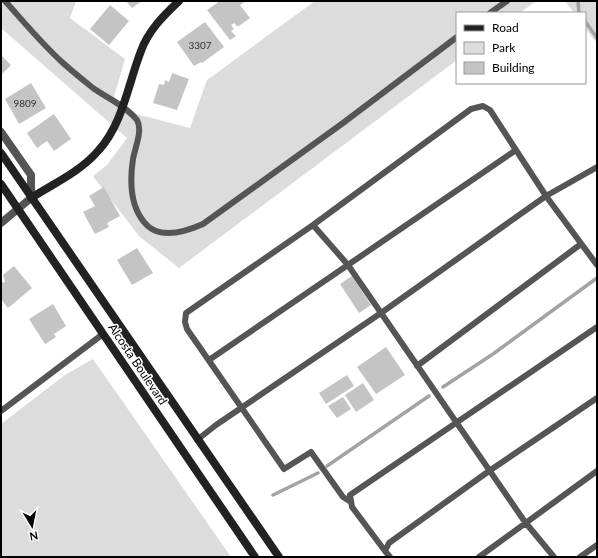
<svg xmlns="http://www.w3.org/2000/svg" width="598" height="558" viewBox="0 0 598 558" font-family="Lato,sans-serif">
<rect width="100%" height="100%" fill="#fff"/>
<!-- green -->
<path fill="#dcdcdc" d="M1,1H76L70,18L125,59L114,97L136,114L190,128L207,80L315,1H536L520,13H457V60L179,268L139,236L93,176L107,165L127,138L1,28Z
M565,1H597V40L595,41L585,28V13H574Z
M93,359L231,557H1V424L65,375Z"/>
<g fill="none" stroke-linecap="round" stroke-linejoin="round">
<!-- stream -->
<path stroke="#a3a3a3" stroke-width="3.5" d="M578,1L579,13
M585,21L597,38
M443,387L493,354L597,278
M327,466L429,396
M273,495L318,473"/>
</g>
<!-- building -->
<path fill="#c4c4c4" d="M126,1H142L132,8Z
M220,1H246L240,5L250,18L239,26H237L234,23L231,25L234,29L231,31L236,36L230,40L207,10Z
M110,5L129,21L109,45L90,29Z
M205,22L224,47L202,63L201,62L194,66L177,42Z
M1,55L11,65L1,75Z
M172,73L189,79L177,110L153,103L159,84L164,85L165,80L169,82Z
M31,83L46,108L19,124L5,99Z
M54,114L71,139L54,151L47,141L37,148L27,133Z
M104,187L120,216L107,223L109,227L95,234L83,212L95,206L89,196Z
M137,248L153,273L132,285L117,260Z
M14,266L32,288L8,308L1,299V283L5,282L3,275Z
M352,276L371,305L359,313L340,284Z
M53,304L66,326L54,334L56,337L45,344L29,319Z
M386,347L405,375L376,394L357,367Z
M347,375L354,386L326,404L319,393Z
M363,383L374,400L356,412L345,395Z
M343,397L351,409L337,418L328,406Z"/>
<g fill="none" stroke-linecap="round" stroke-linejoin="round">
<!-- lane -->
<path stroke="#555" stroke-width="6" d="M5,1C24,22 42,44 63,63C72,71 83,80 93,88C107,98 126,106 137,120C143,130 135,148 133,159C130,179 130,205 144,222C158,240 185,232 203,224L343,123L457,37
M490,13L507,1
M313,225L348,265L525,522L554,557
M209,360L516,150
M417,366L581,244
M1,411L103,334
M197,440L216,425L381,313L546,196L597,167
M351,502L343,497L311,452L284,469L187,329L185,322L186,313L313,225L471,109L483,106L490,110L546,196L597,265
M385,551L352,507L350,495L597,327
M390,557L385,551L389,543L489,471L597,398
M479,557L597,471
M580,557L597,545"/>
<!-- street -->
<path stroke="#555" stroke-width="8" d="M1,132L31,175V198L1,223"/>
<!-- secondary -->
<path stroke="#222" stroke-width="8" d="M1,153L279,557
M1,184L255,557
M31,198C53,184 81,171 98,151C123,124 128,84 141,51C148,31 164,15 179,1"/>
</g>
<g text-anchor="middle" dominant-baseline="central" stroke-width="3" stroke-linejoin="round" paint-order="stroke">
<!-- number labels -->
<g font-size="10" fill="#313131">
<text x="200" y="45">3307</text>
<text x="25" y="103">9809</text>
</g>
<!-- street labels -->
<g font-size="12" fill="#000" stroke="#fff">
<text transform="translate(138 364) rotate(56)">Alcosta Boulevard</text>
</g>
</g>
<!-- border -->
<rect width="598" height="558" fill="none" stroke="#000000" stroke-width="4"/>
<!-- legend -->
<rect x="456" y="12" width="130" height="72" fill="#ffffff" stroke="#999999"/>
<rect x="464" y="25" width="20" height="6" fill="#222222" stroke="#999999"/>
<text x="492" y="32" font-size="12" fill="#000000">Road</text>
<rect x="464" y="42" width="20" height="12" fill="#dcdcdc" stroke="#999999"/>
<text x="492" y="52" font-size="12" fill="#000000">Park</text>
<rect x="464" y="62" width="20" height="12" fill="#c4c4c4" stroke="#999999"/>
<text x="492" y="72" font-size="12" fill="#000000">Building</text>
<!-- north arrow -->
<g transform="translate(32 526) rotate(170)" stroke="#ffffff" stroke-width="3" paint-order="stroke">
<path d="M0-3L7 15L0 10L-7 15Z" fill="#000000"/>
<text y="-6" font-size="11" font-weight="bold" text-anchor="middle" fill="#000000">N</text>
</g>
</svg>
